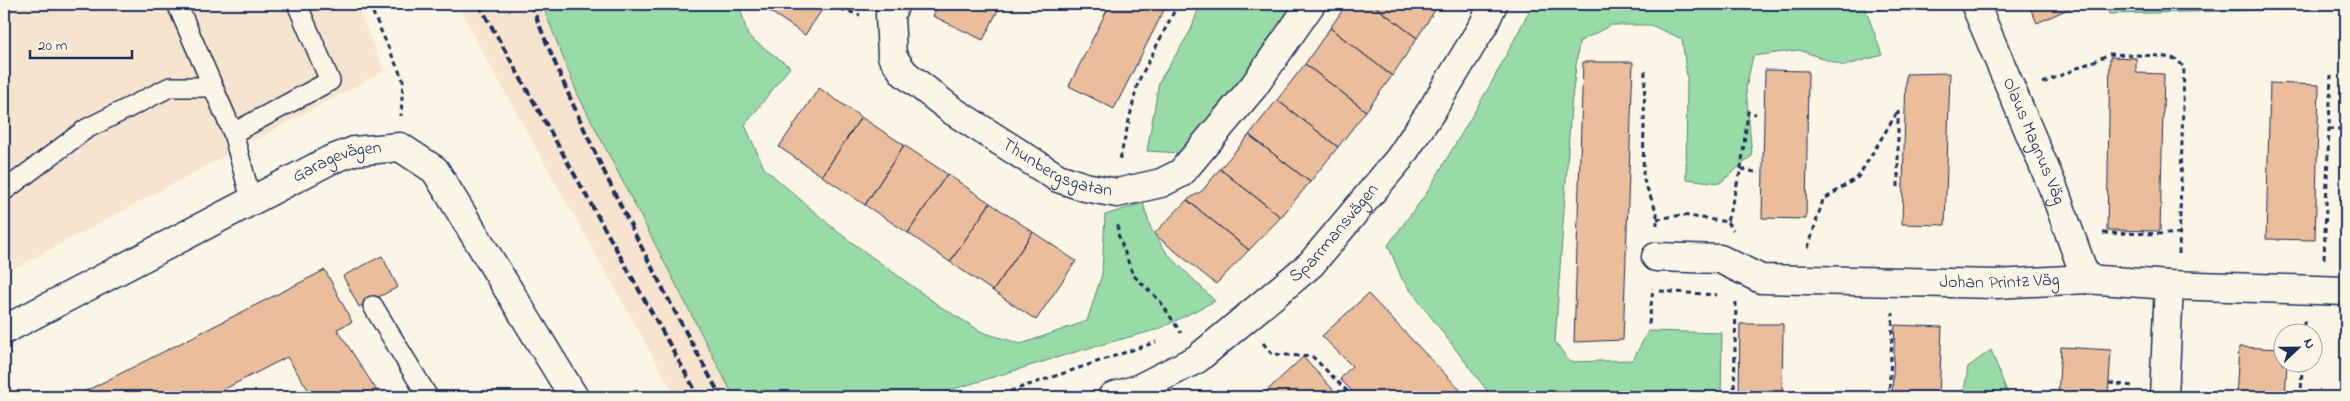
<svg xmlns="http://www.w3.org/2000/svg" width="2350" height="401" viewBox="0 0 2350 401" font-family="'Indie Flower',sans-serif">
<rect width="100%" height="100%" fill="#fcf5e5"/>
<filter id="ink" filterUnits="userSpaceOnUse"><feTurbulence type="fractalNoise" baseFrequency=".02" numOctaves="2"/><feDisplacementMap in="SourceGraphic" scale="10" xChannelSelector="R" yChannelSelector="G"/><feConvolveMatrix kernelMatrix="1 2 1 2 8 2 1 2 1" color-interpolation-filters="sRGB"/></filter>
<g filter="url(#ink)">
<!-- built -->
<path fill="#f7e4cf" d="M4,4H356L384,71L4,274Z
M458,4H542L577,93L734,397H680L673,392L482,51Z"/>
<!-- green -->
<path fill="#98dba6" stroke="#5a8582" d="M542,4H739L748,36L790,67L745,125L764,168L839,233L941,307L982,332L1021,344L1087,321L1102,274L1105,215L1143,203L1151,229L1167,253L1215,301L1159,329L1085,349L928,397H734L577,93Z
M1200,4H1294L1266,48L1181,153L1147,151L1159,82L1191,30Z
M1533,4H1864L1882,55L1844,66L1799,50L1753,56L1746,88L1752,156L1720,183L1686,179L1687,77L1682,39L1651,25H1611L1579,42L1571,106L1555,342L1570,362L1633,360L1648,331L1722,333L1721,397H1492L1402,279L1388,245L1426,194L1492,82Z
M2105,4H2346V8L2109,14Z
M1991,350L2009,397H1963L1968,367Z"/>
<!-- building -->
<path fill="#ebbd9b" stroke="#1b2f5e" d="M759,4H826L805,35Z
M938,4H1001L983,40L933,16Z
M1110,4H1167L1114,109L1069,86Z
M1347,4H1372L1417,38L1392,76L1330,28Z
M1372,4H1439L1417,38Z
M1877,4H1894L1879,10Z
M2028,4H2079L2037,23Z
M1330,28L1392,76L1366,111L1305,64Z
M2110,57L2136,58V73L2164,74L2160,231L2107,230Z
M1583,62H1633L1623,340L1574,342Z
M1305,64L1366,111L1338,147L1277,100Z
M1765,70L1808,71L1806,219L1762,218Z
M1950,73L1945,225L1902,224L1906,74Z
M2270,83L2319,85L2315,240L2266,239Z
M819,88L861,117L822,176L779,147Z
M1277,100L1338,147L1310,182L1249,135Z
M861,117L904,145L865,205L822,176Z
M1249,135L1310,182L1281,217L1220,169Z
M904,145L947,174L908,233L865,205Z
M1220,169L1281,217L1249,250L1187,200L1202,191Z
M947,174L990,203L950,262L908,233Z
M1187,200L1249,250L1216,284L1154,234Z
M990,203L1033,232L993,291L950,262Z
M1033,232L1076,261L1036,320L993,291Z
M382,256L398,287L359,307L343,276Z
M325,270L352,322L337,329L381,397H313L287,357L209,397H74Z
M1368,294L1467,397H1358L1340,379L1352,366L1322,336Z
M1740,324H1783L1782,397H1739Z
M1895,325L1942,327L1939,397H1892Z
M2061,347L2111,350L2108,397H2058Z
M2239,347L2282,349V364H2287L2285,397H2236Z
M1303,357L1340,397H1260Z"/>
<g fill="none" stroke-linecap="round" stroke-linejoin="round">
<defs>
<path id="lane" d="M177,4L233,133
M4,191L86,129L170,87H213
M251,199L233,133L330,81L297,4
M373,306L428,397"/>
<g id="street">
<path id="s1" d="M895,4L890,15L892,56L904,73L953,111L1058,178L1085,187L1117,193L1161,183L1181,173L1254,86L1311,4"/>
<path id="s2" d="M1975,4L2054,190L2086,279"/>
<path id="s3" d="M1656,257L1720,259L1761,279L1997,284L2086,279L2169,285L2346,291"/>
<path d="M2164,397L2169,285"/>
</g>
<g id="secondary">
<path id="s4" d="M4,330L330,160L354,151L400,147L435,170L574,397"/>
<path id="s5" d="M1112,397L1138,389L1197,359L1311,264L1399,159L1432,110L1484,24L1493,4"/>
</g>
</defs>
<!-- lane casing -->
<use href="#lane" stroke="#1b2f5e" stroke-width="22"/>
<!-- street casing -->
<use href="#street" stroke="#1b2f5e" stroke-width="31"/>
<!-- secondary casing -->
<use href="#secondary" stroke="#1b2f5e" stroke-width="31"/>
<!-- path -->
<path stroke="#1b2f5e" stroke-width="3" stroke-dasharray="5 4" stroke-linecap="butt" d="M369,4L403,80L401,116
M832,6L860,15
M1645,71L1643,178L1657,213V225
M2043,83L2110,54L2160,56L2176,59L2184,67L2179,254
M2328,129H2346
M1120,159L1138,82L1178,4
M1741,169L1748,112L1756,114
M1898,187V111
M1657,219L1682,215L1727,222L1741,169L1759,173
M1727,222L1733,230
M1118,225V234L1133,275L1160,301L1181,333
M2103,233L2180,234
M1808,248L1823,200L1858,177L1898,111
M2324,259L2331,75
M1660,291L1717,295
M1649,324L1653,288
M2304,334V321
M1263,343L1272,354L1313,357L1353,397
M2109,383L2134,386
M993,397L1156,342
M1734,397L1736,302
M1889,397L1893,313
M2301,397L2302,364"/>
<!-- lane -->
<use href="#lane" stroke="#fcf5e5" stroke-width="19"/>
<!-- street -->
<use href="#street" stroke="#fcf5e5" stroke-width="28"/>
<!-- secondary -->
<use href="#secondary" stroke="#fcf5e5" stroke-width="28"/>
<!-- rail -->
<path stroke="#1b2f5e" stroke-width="4" stroke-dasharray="8 4" stroke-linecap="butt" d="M479,4L699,397
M531,4C584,140 651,269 721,397"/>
</g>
</g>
<g text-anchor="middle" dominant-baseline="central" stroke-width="5" stroke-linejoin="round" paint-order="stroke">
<!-- street labels -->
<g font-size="18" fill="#1b2f5e" stroke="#fcf5e5">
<text stroke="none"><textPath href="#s2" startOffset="149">Olaus Magnus Väg</textPath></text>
<text stroke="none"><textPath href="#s4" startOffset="374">Garagevägen</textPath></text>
<text stroke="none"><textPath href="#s1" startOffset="256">Thunbergsgatan</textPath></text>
<text stroke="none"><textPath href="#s5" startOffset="280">Sparrmansvägen</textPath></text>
<text stroke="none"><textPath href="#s3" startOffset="348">Johan Printz Väg</textPath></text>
</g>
</g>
<!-- margin -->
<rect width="2350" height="401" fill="none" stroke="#fcf5e5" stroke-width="20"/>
<rect x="10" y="10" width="2330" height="381" fill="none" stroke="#1b2f5e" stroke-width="2" filter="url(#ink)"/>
<!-- north arrow -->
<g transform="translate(2298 348) rotate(68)"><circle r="24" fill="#fcf5e5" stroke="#a2a6af"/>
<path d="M0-4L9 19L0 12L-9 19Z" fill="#1b2f5e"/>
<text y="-8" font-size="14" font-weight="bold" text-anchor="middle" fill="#1b2f5e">N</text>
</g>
<!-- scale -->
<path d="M30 50v8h102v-8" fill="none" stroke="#1b2f5e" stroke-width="2.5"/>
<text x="38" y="50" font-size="15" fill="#1b2f5e" stroke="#fcf5e5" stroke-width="4" paint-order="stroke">20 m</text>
</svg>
